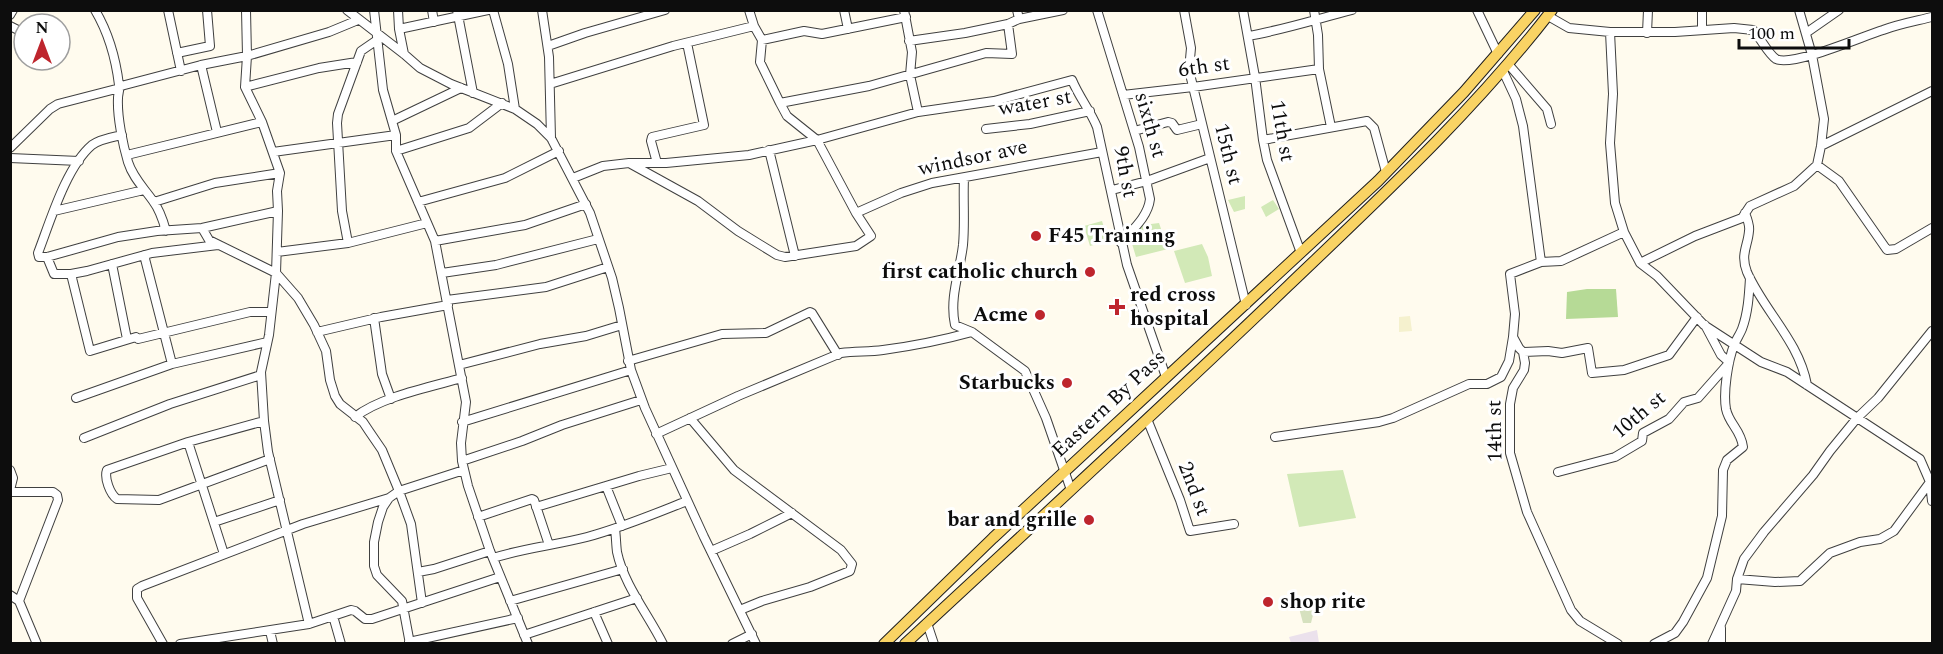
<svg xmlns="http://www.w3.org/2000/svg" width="1943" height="654" viewBox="0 0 1943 654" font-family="Spectral,serif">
<rect width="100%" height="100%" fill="#fffbee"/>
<!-- industrial -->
<path fill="#ebe1ec" d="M1317,630L1319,643H1291L1289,637Z"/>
<!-- farmland -->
<path fill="#f5f1ce" d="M1410,316L1412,331L1399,332V317Z"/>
<!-- green -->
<path fill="#d2e9b7" d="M1245,196V209L1234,212L1228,200Z
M1273,200L1279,209L1266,217L1261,207Z
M1102,221L1108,241L1090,246L1084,226Z
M1159,223L1168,249L1136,257L1127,227Z
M1202,244L1208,257L1212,276L1185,283L1174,251Z
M1343,470L1356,518L1299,527L1287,474Z"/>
<!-- forest -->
<path fill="#b6da96" d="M1587,289H1616L1618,317L1566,319L1567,292Z"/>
<!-- cemetery -->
<path fill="#d6e1bf" d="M1299,608L1314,611L1311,623H1303Z"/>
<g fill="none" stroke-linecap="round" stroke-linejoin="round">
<defs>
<path id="minor" d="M95,10C108,32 116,60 119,85C120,90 118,94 118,98C117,117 123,145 128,162C133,178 144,188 153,201C160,210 163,220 166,231
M168,10L181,71
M246,10L247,56L245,87L262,122L280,173L277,191L278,211L276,273L269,335L261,372L264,421L268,452L309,624
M347,10L404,54L420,68L451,84L515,109L537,124L551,138L590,213L612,278L619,308L631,370L645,408L704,537L756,644
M374,10L383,90L396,135V151L435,241L466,402L461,443L462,461L468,486L490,551L528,644
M398,10L399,29L404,54
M432,10L434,22
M457,10L473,93
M493,10L508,64L515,109
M542,10L549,57L551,138
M844,10L848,29
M904,10L912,52L910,75L918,112
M1017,10L1019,19
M1097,10L1139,147L1150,199C1148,217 1132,230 1121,243
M1184,10L1191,48L1189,70L1246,305
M1243,10L1255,77L1263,140L1267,160L1301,253
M1314,10L1318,35L1319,69L1331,127
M1477,10L1498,54
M1702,10V30
M10,15L13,10
M1548,16L1569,28L1610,32H1675L1734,28L1753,30C1760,37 1768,54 1776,59C1793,67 1863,36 1883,30C1899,24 1916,21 1932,17
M10,26L24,33
M399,29L488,10
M1610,32L1613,94L1610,143L1615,203L1624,232L1640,263L1657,276L1704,325L1761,362L1787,372L1920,459L1930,482L1932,501
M1647,33L1648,10
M1806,33L1839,10
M1248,36C1283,30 1317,19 1352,10
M762,40L804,31L822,34L906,17
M909,41L965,33L1008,24L1019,19L1063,10
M548,46L585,33L665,10
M177,53L210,46L207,10
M201,65L217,132
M1509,65L1547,109L1551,124
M1503,71L1516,99L1523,126L1541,262L1510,274L1515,314L1513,337L1519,348L1523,352L1525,363L1524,370L1513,388L1510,404V453L1527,512L1571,610L1580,621L1618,644
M550,84L673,46L754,26
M245,87L319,68L357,62
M1123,95L1193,87L1319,69
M780,103L869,86L986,53L1012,54L1008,24
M392,121L461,88
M986,129L1030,124L1090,111
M1134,131L1168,122L1172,123L1177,130L1202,124
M122,135C113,137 100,139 92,145C66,167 50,222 38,253L39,257H47L118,237L157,231L202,228L278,211
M1263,140L1367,121L1374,128L1386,172
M1821,146L1932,91
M10,148L50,109L58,104L120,88L121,86L201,65L247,56L329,32L358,20
M769,150L795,256
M396,151L469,128L502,103
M273,152L396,135
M127,155L262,122
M10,158L79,161
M657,163L651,141L652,137L704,125L687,43
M631,164L698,201L738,231L777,255L785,257L856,246L871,236L856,213L817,140L787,116L780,103L760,62L762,40L754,26L749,10
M1817,165L1839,181L1887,250L1896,249L1932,228
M573,178L603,166L629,163H666L749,155L817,140L918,112L994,101L1072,80C1079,97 1090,110 1097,127L1127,265L1166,377
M964,178C963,200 965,223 963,245C960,271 949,298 955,325L972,332L1025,371L1046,418L1071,490
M1112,190L1147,181L1210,158
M154,202L215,183L280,173
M418,202L505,178L559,151
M54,211L144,190
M856,213L901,193L932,183L1102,152
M1745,213C1747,218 1750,226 1749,231C1748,246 1740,254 1747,272C1764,311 1799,341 1807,385
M202,228L209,240L276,273L298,298L314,325L326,351L330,380L335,396L340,404L363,422L369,431L382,450L399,491L411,524L422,603
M435,241L525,225L586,204
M348,243L342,211L337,123L338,114L361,51L377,40
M277,252L348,243L427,223
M144,255L172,364
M47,257L54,274H71L87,271L152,253L218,245
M1541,262L1561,261L1624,232
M1640,263L1695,236L1742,218L1750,206L1794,186L1817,165L1821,146L1824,119L1812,55L1799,10
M112,264L127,339
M442,273L496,265L598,239
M71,274L90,351L136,337L138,339L250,312H271
M447,300L546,287L608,267
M374,318L382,374L391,399
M1705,325L1721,355L1729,362
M317,332L381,317L448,305
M1523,352L1548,351L1562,353L1588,348L1592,373L1624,370L1669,355L1697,317
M628,361L722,334L766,333L810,312L812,313L838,355
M459,365L540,344L586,336L622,325
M76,398L172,364L267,342
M355,417C380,397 430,387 462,378
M690,418L734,470L841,550L852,564L850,571L810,587L762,601L740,610
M1147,419L1180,500L1190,531L1234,524
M264,421L188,442L107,470C104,478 110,494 117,499L159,500L270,459
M462,422L631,370
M656,434L738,396L841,353C855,351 869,352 883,350C913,346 943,340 972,332
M1275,437L1379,422L1393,418L1469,384H1487L1501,377L1509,361L1513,337
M84,438L170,404L261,375
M188,442L224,554
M462,461L522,441L562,425L641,400
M10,470L13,478L10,490
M1558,472L1615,457L1642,441L1643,433L1669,419L1684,402L1698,398L1729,363
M606,486L622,526
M10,492H53L57,495L58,500L19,601
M536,507L639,476L672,468
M478,517L532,499L534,500L549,545
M214,522L280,500
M615,529C616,536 616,544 617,552C624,585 648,614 663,644
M711,551L750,534L792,513
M493,558C524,548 556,545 587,537C621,528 654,514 687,501
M418,572L434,569L490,551
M1737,579L1775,582L1800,581L1830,553L1860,542L1880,539L1894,531L1930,482
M10,595L19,601L37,644
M510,601L623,569
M594,612L608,644
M333,616L341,644
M927,623L934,644
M1721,628V644
M270,631L273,644
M524,635L637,598
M409,642L518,618
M163,644L137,598V589L142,586L303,524L389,498
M180,644L309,624L351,610L355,611L365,619H372L500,577
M410,644L402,601L377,575L374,566V542L378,522L383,507L389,498L399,491L464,470
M732,644L752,634
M1654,644L1675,633L1683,622L1707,578L1722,516L1723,470L1727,460L1743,447C1741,430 1729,424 1726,409C1723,392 1728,361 1734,345C1736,340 1740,334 1742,329C1748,313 1749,295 1750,278
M1712,644L1736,591L1737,579L1744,559L1764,532L1813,475L1830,451L1857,418L1878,398L1932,331"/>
<path id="major" d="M884,644L993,538L1378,181L1464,92L1535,10
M905,644C1033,525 1162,407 1288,286C1380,198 1474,111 1552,10"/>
</defs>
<!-- minor casing -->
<use href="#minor" stroke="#404040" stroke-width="10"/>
<!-- major casing -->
<use href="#major" stroke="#1e1e1e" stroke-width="12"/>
<!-- minor -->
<use href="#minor" stroke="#fff" stroke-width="8"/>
<!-- major -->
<use href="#major" stroke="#f9d364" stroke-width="10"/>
</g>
<!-- markers -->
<g fill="#be252d" stroke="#fff" stroke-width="2">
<circle cx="1036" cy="236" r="6"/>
<circle cx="1090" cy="272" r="6"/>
<path d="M1114 298h6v6h6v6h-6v6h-6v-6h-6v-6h6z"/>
<circle cx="1040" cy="315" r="6"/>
<circle cx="1067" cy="383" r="6"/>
<circle cx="1089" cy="520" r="6"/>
<circle cx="1268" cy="602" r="6"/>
</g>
<g text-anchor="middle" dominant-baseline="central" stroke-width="6" stroke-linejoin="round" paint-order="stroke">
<!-- street labels -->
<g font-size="21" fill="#0d0d0d" stroke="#fff">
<text transform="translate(1204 67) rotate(-8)">6th st</text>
<text transform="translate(1035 103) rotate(-10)">water st</text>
<text transform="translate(1150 125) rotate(74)">sixth st</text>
<text transform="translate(1282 131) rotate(80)">11th st</text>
<text transform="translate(1228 154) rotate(76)">15th st</text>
<text transform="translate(973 158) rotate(-12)">windsor ave</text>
<text transform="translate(1125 172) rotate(79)">9th st</text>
<text transform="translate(1109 404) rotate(-43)">Eastern By Pass</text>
<text transform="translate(1639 415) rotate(-40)">10th st</text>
<text transform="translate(1495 431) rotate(-91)">14th st</text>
<text transform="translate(1194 489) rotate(69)">2nd st</text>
</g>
<!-- poi labels -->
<g font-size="21" font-weight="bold" fill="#0d0d0d" stroke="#fff" text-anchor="end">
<text x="1048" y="236" text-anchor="start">F45 Training</text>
<text x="1078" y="272">first catholic church</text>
<text x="1130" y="295" text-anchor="start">red cross<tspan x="1130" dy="24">hospital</tspan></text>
<text x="1028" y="315">Acme</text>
<text x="1055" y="383">Starbucks</text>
<text x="1077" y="520">bar and grille</text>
<text x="1280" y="602" text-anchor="start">shop rite</text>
</g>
</g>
<!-- border -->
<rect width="1943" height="654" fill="none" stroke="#0d0d0d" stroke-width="24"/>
<!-- north arrow -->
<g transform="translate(42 42)"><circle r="28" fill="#ffffff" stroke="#9e9e9e" stroke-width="1.5"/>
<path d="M0-4.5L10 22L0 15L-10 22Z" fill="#be252d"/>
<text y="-9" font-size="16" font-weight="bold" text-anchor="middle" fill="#0d0d0d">N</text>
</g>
<!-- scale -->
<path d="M1739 39v9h110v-9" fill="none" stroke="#0d0d0d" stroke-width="3"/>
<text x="1748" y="39" font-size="18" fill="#0d0d0d" stroke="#ffffff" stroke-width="4.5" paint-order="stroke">100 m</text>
</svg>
